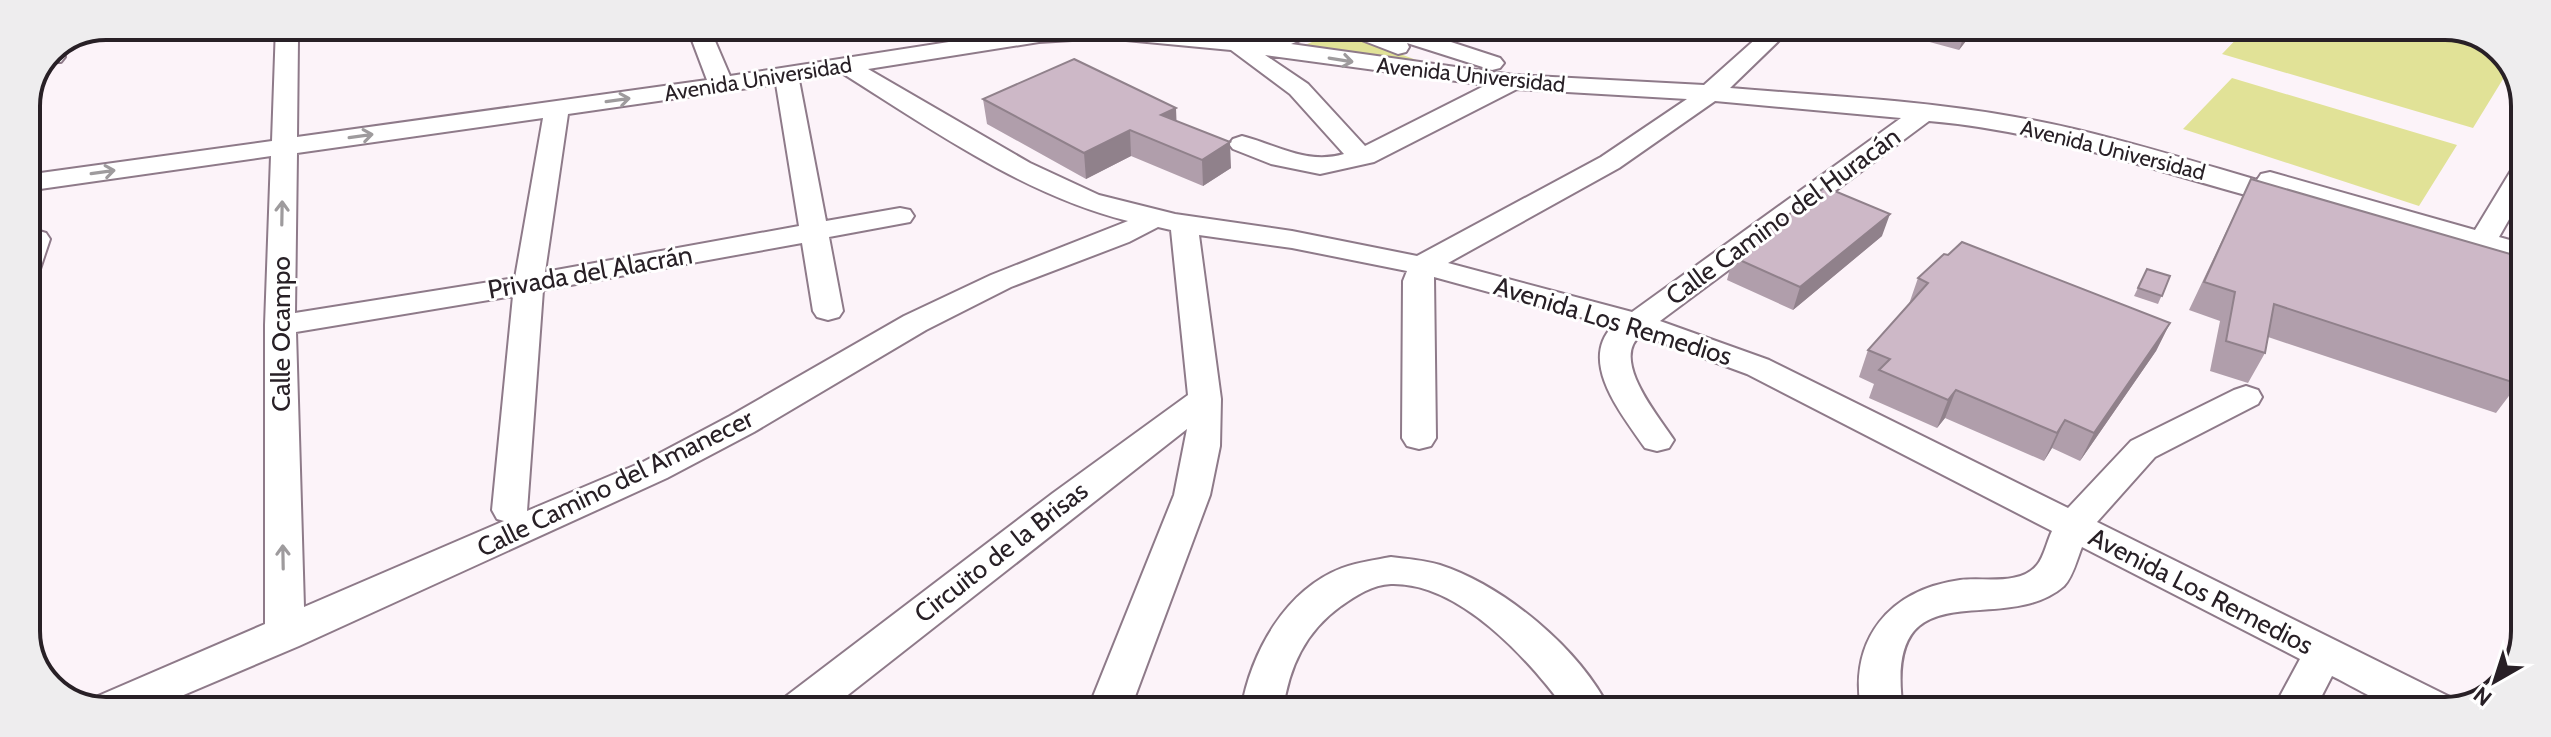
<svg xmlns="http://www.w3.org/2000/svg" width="2551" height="737" viewBox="0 0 2551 737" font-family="Cabin,sans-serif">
<rect width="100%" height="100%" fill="#fcf3f9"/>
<!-- green -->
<path fill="#e1e297" d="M2247,28L2465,29L2506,54L2511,66L2473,128L2222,54Z
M1337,31L1433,66L1296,49Z
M2232,78L2457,145L2419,206L2183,129Z"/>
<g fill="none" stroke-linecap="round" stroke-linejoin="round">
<defs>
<path id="minor" d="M276,26H341L338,31L298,39L297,137L707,80L687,27H709L730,76L1039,28L1136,27L1262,40L1292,27H1323L1320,32L1291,44L1513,75L1704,85L1768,28H1792L1730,88C1825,96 1921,100 2015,117C2096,131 2178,157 2257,180L2261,174L2270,172L2475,230L2515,164L2525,162L2524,193L2499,237L2524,244V262L2491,252L2486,259L2476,262L2466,259L2462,253L2466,245L2304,198L2301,205L2291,207C2169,177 2057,132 1929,121L1660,321L1769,360L2068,508L2131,441L2234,390L2246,386L2258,390L2262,397L2258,404L2155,457L2097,522L2454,699L2458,707C2409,724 2374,697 2332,676L2314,711H2272L2300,659L2082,547C2077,559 2073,577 2064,586C2002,640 1882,562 1903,710H1861C1849,639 1889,590 1960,580C1983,577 2020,586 2037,565C2044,557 2047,541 2052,531L1747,374L1641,335C1609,359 1660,418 1674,440L1669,448L1657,451L1645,448C1624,417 1577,362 1613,326L1434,277L1436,438L1431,446L1419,449L1407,446L1402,438L1403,281L1407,271L1292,248L1199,235L1221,399L1220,446L1210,495L1130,710L1088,709L1174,495L1187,429L830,709H779L785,697L1053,493L1188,395L1171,230L1158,227L1129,242L1011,287L926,330L754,432L667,478L299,646L153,708H92L98,696L265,624V325L271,156L26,191V175L272,141ZM1105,38L1231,50L1290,94L1344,154C1307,165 1277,145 1242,136L1233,139L1229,144L1233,149L1271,164L1320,174L1374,162L1517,89L1687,99L1601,157L1417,256L1292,231L1175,214L1099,195L1030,163L868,69L1039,42ZM1265,55L1486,85L1365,146L1308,84ZM842,73C931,129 1024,195 1128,221L991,275L904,316L730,416L643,462L527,511L543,290L802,243L813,311L817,317L828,320L839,317L843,311L829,237L910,222L914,216L910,210L900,208L826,221L799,80ZM776,84L799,226L545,272L568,114ZM1715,101L1901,118L1632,312L1448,263L1619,168ZM543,118L515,278L295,313L297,153ZM513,296L492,510L497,519L504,521L304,607L296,332Z
M1338,27H1405L1500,58L1504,63L1500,68L1492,70L1407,43L1409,47L1406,52L1398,54L1341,32Z
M62,44L65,57L61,62H45L50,49Z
M36,230L46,233L50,239L36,281L26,284V233Z
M1391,557C1407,559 1424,560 1440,565C1504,586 1579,648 1610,710H1566C1529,660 1460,582 1391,584C1372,585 1357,595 1341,606C1305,632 1289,667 1283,710H1241C1251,652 1285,590 1342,568C1358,562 1375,560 1391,557Z"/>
</defs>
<!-- minor casing -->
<use href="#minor" stroke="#8e7a89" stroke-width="4"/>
<!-- minor -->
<use href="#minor" fill="#fff" fill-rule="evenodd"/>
</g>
<!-- wall -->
<path fill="#b09eab" d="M1204,27H1262L1245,35L1214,32Z
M1676,28H1734L1726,36L1712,31L1705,36Z
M1878,28H1976L1959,50Z
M983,99L1176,108V121L1231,168L1203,186L1131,156L1086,179L987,124Z
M2251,179L2518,384L2496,413L2268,337L2265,353L2248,383L2210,371L2220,321L2189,310Z
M1882,236L1793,310L1727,280L1733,257Z
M2147,269L2170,276L2158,304L2134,296Z
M1918,278L2170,323L2156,351L2080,461L2052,448L2044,461L1945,418L1937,428L1869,398L1874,384L1859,377L1868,350L1909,304Z"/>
<!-- shaded-wall -->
<path fill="#90818b" d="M1245,27H1262L1245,35Z
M1706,28H1713L1712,31L1705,36Z
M1728,28H1734L1726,36Z
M1967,28H1976L1959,50L1966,30Z
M1176,108L1177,133L1161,115Z
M1130,130L1131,156L1086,179L1084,153Z
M1230,142L1231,168L1203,186L1202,160Z
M1890,214L1882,236L1793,310L1800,287Z
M2170,323L2156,351L2080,461L2094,433Z
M1956,390L1945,418L1937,428L1948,400Z
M2065,420L2052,448L2044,461L2057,433Z"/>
<!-- building -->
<path fill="#cdb8c7" stroke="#90818b" stroke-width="2" d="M1074,59L1176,108L1161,115L1230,142L1202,160L1130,130L1084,153L983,99Z
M2251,179L2524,258V343L2518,384L2274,304L2265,353L2226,341L2235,292L2204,282Z
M1825,187L1890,214L1800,287L1733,257Z
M1962,242L2170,323L2094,433L2065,420L2057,433L1956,390L1948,400L1879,370L1890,359L1868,350L1928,283L1918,278L1944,254L1948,255Z
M2147,269L2170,276L2162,296L2138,288Z"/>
<!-- one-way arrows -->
<defs><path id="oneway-shaft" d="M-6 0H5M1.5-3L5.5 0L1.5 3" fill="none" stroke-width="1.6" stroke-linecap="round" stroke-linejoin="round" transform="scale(2)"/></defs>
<g stroke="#9e9b9d">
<use href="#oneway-shaft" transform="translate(1341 60) rotate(9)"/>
<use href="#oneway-shaft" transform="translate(618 100) rotate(-8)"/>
<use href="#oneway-shaft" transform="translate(361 136) rotate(-8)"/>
<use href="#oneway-shaft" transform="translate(103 172) rotate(-8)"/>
<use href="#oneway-shaft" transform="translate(282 213) rotate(-89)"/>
<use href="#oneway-shaft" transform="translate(283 557) rotate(-91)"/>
</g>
<g text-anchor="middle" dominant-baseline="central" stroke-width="6" stroke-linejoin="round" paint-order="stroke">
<!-- far-street labels -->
<g font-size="22" fill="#282026" stroke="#fff">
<text transform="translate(1471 75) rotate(6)">Avenida Universidad</text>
<text transform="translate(758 79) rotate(-9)">Avenida Universidad</text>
<text transform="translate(2113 150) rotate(14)">Avenida Universidad</text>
</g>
<!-- street labels -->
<g font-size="26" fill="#282026" stroke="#fff">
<text transform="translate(1783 216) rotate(-36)">Calle Camino del Huracán</text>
<text transform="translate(590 272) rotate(-10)">Privada del Alacrán</text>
<text transform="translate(1613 321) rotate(17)">Avenida Los Remedios</text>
<text transform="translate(281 334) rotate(-90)">Calle Ocampo</text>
<text transform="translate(615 483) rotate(-26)">Calle Camino del Amanecer</text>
<text transform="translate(1001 552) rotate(-38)">Circuito de la Brisas</text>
<text transform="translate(2201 591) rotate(27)">Avenida Los Remedios</text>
</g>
</g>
<!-- crop -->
<path d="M0 0H2551V737H0ZM106 40H2445A66 66 0 0 1 2511 106V631A66 66 0 0 1 2445 697H106A66 66 0 0 1 40 631V106A66 66 0 0 1 106 40Z" fill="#eeedee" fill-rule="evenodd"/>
<path fill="none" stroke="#282026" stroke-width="4" d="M106 40H2445A66 66 0 0 1 2511 106V631A66 66 0 0 1 2445 697H106A66 66 0 0 1 40 631V106A66 66 0 0 1 106 40Z"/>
<!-- north arrow -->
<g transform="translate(2495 681) rotate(219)" stroke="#ffffff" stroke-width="6" paint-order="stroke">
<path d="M0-6L14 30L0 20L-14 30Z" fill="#282026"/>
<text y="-12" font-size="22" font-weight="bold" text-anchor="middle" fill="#282026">N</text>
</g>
</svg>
